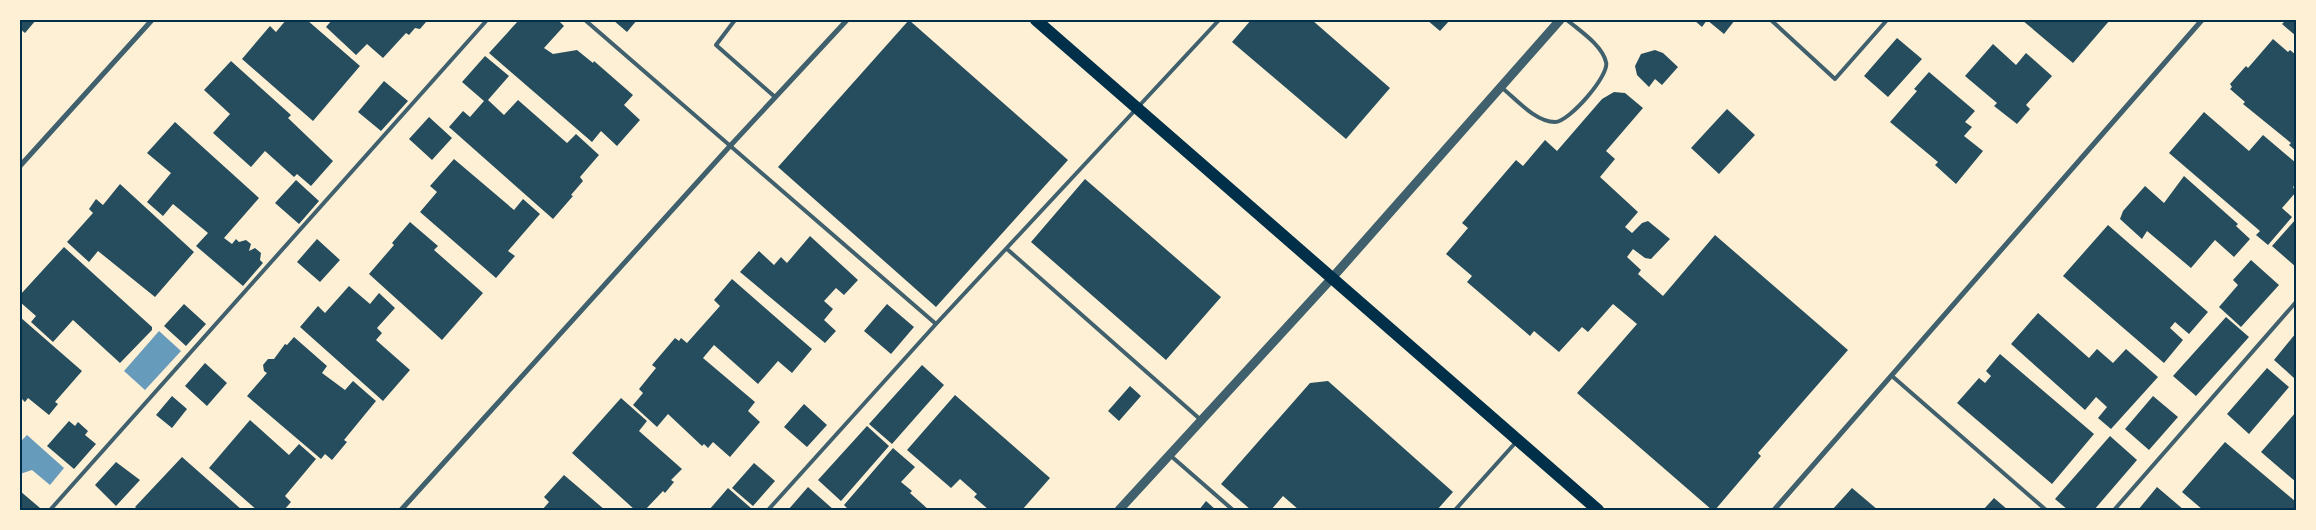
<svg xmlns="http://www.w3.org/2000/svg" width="2316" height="530" viewBox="0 0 2316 530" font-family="'Noto Serif',serif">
<rect width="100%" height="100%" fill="#fdf0d5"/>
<!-- water -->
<path fill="#669bbc" d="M159,331L181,351L145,390L124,371Z
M27,435L64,468L50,485L32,470L20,474V442Z"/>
<!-- building -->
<path fill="#264d5e" d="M20,20H36L25,33L20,29Z
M286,20H307L360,66L313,121L242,59L270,26L276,32Z
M332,20H426V22L420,29L415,28L409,35L406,33L383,58L367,44L356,55L326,27Z
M519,20H558L564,26L544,48L553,54L577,50L593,63L594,61L633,95L624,105L640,120L617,146L601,131L592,142L489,53Z
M613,20H637L627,32Z
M909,20L1068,160L936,307L778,167Z
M1251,20H1312L1390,88L1346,139L1232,42Z
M1427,20H1450L1440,31Z
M1694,20H1735L1724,34L1707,20L1702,27Z
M2022,20H2110L2073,63Z
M2286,20H2296V36L2282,24Z
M1897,38L1922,59L1888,97L1864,76Z
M2273,39L2288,52L2290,50L2296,55V151L2289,145L2291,143L2243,104L2245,102L2230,89L2232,87L2230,84L2246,66L2248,68Z
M1993,44L2016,65L2026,53L2052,76L2026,105L2030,109L2017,124L1994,106L1997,103L1965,76Z
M1655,50L1663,53L1678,67L1662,85L1655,79L1649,87L1637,75L1635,66L1641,54Z
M485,56L509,76L488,100L504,115L518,100L567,143L576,134L599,155L580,177L583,181L571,195L573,196L553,219L449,127L463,111L470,117L484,101L462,82Z
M231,61L291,115L288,118L333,161L311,186L297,174L294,177L265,151L251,167L213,133L230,114L204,90Z
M1929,72L1975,111L1965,122L1972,127L1964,136L1983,151L1956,184L1935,165L1938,162L1890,122L1917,91L1914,89Z
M384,81L408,101L381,131L358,112Z
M1614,92L1625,93L1643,108L1606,151L1615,159L1600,177L1638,212L1625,227L1632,233L1642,223L1648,221L1670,239L1651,259L1645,258L1633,249L1627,257L1641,270L1638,274L1663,296L1715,235L1848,350L1758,453L1761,456L1715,510H1712L1577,393L1637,324L1613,304L1588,332L1582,327L1559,352L1534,331L1530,336L1467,282L1472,276L1446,254L1468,228L1462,223L1516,160L1523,166L1545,140L1557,151L1602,99Z
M1727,109L1755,135L1719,174L1691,148Z
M2204,112L2249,151L2263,135L2296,163V184L2293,187L2296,192L2282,208L2292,217L2268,245L2256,235L2260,231L2169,153Z
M429,117L452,138L432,160L409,139Z
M175,122L259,198L224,238L232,244L236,239L239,242L246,240L251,244L249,251L255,248L261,253L260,260L263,263L243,286L196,246L208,233L173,204L163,216L147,202L171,173L147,153Z
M454,159L514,210L523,199L540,214L508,251L515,256L496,278L420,212L437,192L430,186Z
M2184,176L2238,224L2236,226L2250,239L2234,257L2215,240L2191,268L2147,231L2142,239L2120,219L2123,211L2145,186L2164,203Z
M1085,179L1221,297L1166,360L1031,242Z
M296,180L319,201L299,224L275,203Z
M120,184L194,252L155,297L98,251L89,262L67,242L93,213L89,209L96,199L103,205Z
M2296,219V267L2272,246Z
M410,222L438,246L434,250L483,293L442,340L369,274L394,245L392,243Z
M2108,225L2208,312L2189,334L2175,322L2170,328L2183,340L2164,363L2063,276Z
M810,236L858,280L844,295L836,288L824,301L833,309L824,320L836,331L825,343L740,272L759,251L774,265L781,257L787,263Z
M317,239L340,260L320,282L297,262Z
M64,247L152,327V330L120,363L73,320L53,342L31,322L36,316L20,302V295Z
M2251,260L2279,285L2241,327L2219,307L2238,285L2233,280Z
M732,279L812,349L792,373L778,361L758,384L714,345L703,358L755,402L748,411L760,422L730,457L713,442L708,448L704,444L702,446L668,414L657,427L633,405L643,393L639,389L656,368L652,365L675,338L679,341L681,338L687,343L720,306L714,300Z
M349,286L370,304L379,293L395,308L377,328L382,333L376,340L410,370L383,401L300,327L318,306L325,313Z
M184,304L206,324L186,346L164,326Z
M887,304L914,327L891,354L864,331Z
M2038,313L2089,358L2097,349L2113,363L2126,349L2158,377L2111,429L2098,418L2107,407L2096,397L2085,410L2011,344Z
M20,317L82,371L55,402L58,404L49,415L28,398L25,402L20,397Z
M2226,317L2249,337L2196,396L2173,376Z
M2296,333V375L2294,378L2274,360Z
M294,337L327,366L322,373L345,390L353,381L376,401L344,440L347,442L332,460L325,454L321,459L247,396L267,373L264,371L263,365L268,359H274L285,344L287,345Z
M2000,354L2094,434L2052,484L1957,403L1979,378L1985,383L1991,376L1986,371Z
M205,363L227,383L207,406L185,386Z
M922,365L944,385L892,444L869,424Z
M2267,368L2289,387L2249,434L2227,414Z
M1328,381L1453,492L1437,510H1299L1283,496L1271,510H1251L1221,484L1310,383Z
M1130,386L1141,396L1119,421L1108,411Z
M955,395L1050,478L1022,510H989L974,497L977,494L960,479L951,488L907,450Z
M172,396L187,409L172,428L156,415Z
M2153,396L2178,417L2149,450L2125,429Z
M621,398L647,421L639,431L682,469L671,480L674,482L665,493L663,491L645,510H635L572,453Z
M804,404L827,425L807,447L784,427Z
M2296,412V482L2261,452Z
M250,420L289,455L299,444L316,459L285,496L291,502L284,510H257L209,468Z
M69,421L75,426L78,422L88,431L85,435L96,444L74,469L47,446Z
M867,426L889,446L841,501L818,480Z
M2110,436L2137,460L2094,510H2068L2055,499Z
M2225,442L2296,502V510H2203L2182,492Z
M893,448L915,467L901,482L912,491L910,493L929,510H849L844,505Z
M182,457L242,510H139L135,507Z
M116,462L140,480L116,506L95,485Z
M754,463L775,481L753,506L732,488Z
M564,475L605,510H542L549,502L544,497Z
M808,487L834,510H788Z
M2157,487L2184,510H2138Z
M728,488L752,509L750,510H709Z
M1852,488L1878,510H1832Z
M20,491L40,508L39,510H20Z
M1994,498L2008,510H1983Z
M1206,501L1216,510H1199Z"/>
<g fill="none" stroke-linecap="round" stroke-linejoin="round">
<!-- service -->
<path stroke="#3f606c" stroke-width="4" d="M585,20L936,324
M735,20L716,45L775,97
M1771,20L1835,79L1887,20
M1501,87C1515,98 1535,122 1555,122C1569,122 1610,75 1606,62C1602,45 1580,31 1567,20
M1007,249L1201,420
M1892,376L2046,510
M1171,456L1233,510
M50,510L487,20
M768,510L936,324L1219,20
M1455,510L1517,441
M2114,510L2296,302"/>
<!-- minor -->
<path stroke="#3f606c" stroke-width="5" d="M20,166L152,20
M401,510L730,146L847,20
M1774,510L2202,20"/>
<!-- tertiary -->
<path stroke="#3f606c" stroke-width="9" d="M1119,510L1332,278L1560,20"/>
<!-- primary -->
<path stroke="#003049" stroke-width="12" d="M1036,20L1598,510"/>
</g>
<!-- border -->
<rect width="2316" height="530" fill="none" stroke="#fdf0d5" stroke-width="42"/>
<rect x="21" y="21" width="2274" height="488" fill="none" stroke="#003049" stroke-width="2"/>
</svg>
